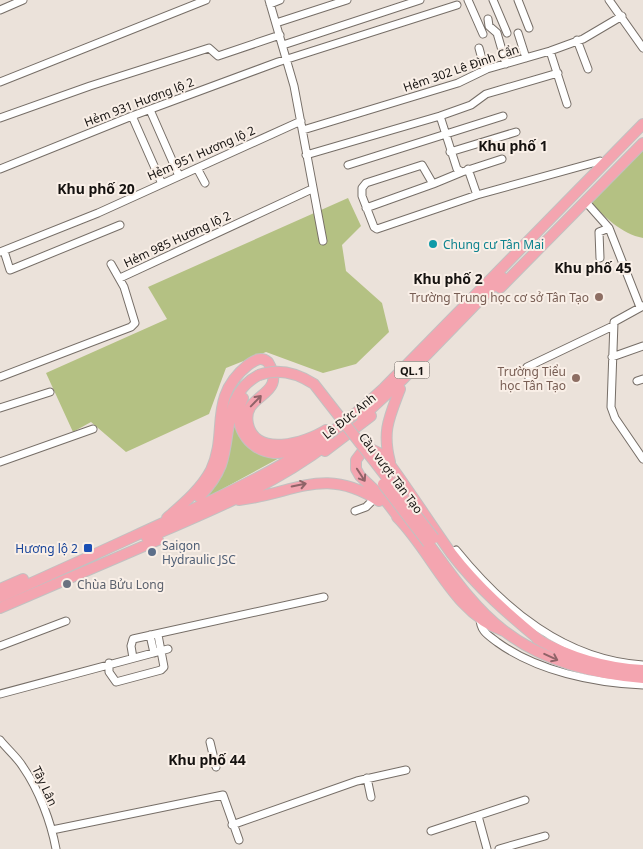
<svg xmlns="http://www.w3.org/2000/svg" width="643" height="849" viewBox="0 0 643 849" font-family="'Noto Sans',sans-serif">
<rect width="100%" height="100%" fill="#ebe2da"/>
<!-- green -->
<path fill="#b4c183" d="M643,147V238C622,234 603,216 590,201Z
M348,198L361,226L342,245L346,271L382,303L389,332L356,364L323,373L266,352L226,368L209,414L126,452L91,422L73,432L46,373L167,319L148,287Z
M235,415L236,420L283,456L204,499Z"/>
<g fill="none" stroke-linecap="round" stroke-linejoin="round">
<defs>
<path id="minor" d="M269,0L294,86L323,241
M468,0L483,34
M493,0L507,33
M518,0L529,28
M609,0L643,48
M270,4L280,0
M0,10L23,0
M488,19L489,26L497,33L506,64
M276,23L347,0
M518,33L526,58
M577,40L588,69
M283,45L420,0
M479,48L485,70
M550,51L567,104
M0,82L206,0
M150,110L179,176
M132,116L162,184
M440,116L457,169L462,172L502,159
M0,118L90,86L209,48L218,56L280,35
M303,130L458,83L487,69L550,51L583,39L622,16
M450,152L516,132
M306,155L440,116L471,105L486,94L558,73
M348,165L503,116
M197,168L205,183
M0,169L132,116L278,62L457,5
M468,169L477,195
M462,172L433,184L422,165L366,183L362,188V196L374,227L377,229L477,195L600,161
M585,201L609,228L640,307
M366,208L433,184
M4,251L10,270L120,225
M0,252L98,213L301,121
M600,258L599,232L609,228
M120,278L312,189
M643,306L614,322L611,407L615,418L643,459
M612,357L643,346
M0,377L131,327L135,323L124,287L111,264
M637,381L643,379
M532,387L526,369L527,367L613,326
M0,408L50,392
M0,462L93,429
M355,511L366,507L375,498
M451,553L456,550C504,609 564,660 643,665
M480,618C480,631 488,635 497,642C537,671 594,683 643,685
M150,635L154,653
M0,646L66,621
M133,658L131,646L133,639L324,597
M109,663V672L116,682L161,670L164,667L158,635
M0,694L168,649
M0,740C7,749 17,757 23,767C39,790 51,822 56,849
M210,742L216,767
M367,778L371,797
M478,816L487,849
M232,825L357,781L406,770
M52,830L223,795L239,840
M431,831L525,800
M499,849L545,836"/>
<path id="highway" d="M500,288L643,143
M243,398C231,422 246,450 274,453C285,454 297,449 308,446
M362,417L403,379L502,277
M325,451L371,416
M390,462C382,431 389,418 400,389
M199,497C208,488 216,478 221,465C232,433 223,393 259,375
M239,500C294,494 324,465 379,501
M397,517C433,553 454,614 504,631
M167,518C183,504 201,489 211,470C229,432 207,398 248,365C255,360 261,356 268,362C289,398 241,392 248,424C255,458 306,443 326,430
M402,522L386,501L360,476L356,469V460L362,452L371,449L383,455C407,487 428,521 451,553C477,587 509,615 542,642
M147,538C210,511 274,485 329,443
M428,543C451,574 473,607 503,630C542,661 595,674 643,678
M0,589L23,579
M0,597C59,571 117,544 176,517C257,480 318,451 384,388L643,124
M0,608L158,540
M537,639C569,657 606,668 643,670"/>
</defs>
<!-- minor casing -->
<use href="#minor" stroke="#766e67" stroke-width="9"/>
<!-- highway casing -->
<use href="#highway" stroke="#c2c1c1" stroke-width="12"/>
<!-- minor -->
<use href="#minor" stroke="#fff" stroke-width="7"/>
<!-- highway -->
<use href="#highway" stroke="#f4a5b0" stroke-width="10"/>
<defs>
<path id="highway-bridge" d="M259,375C278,368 297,373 314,384L434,538
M383,484L428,543"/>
</defs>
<!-- highway-bridge casing -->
<use href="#highway-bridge" stroke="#c2c1c1" stroke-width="12" stroke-linecap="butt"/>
<!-- highway-bridge -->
<use href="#highway-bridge" stroke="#f4a5b0" stroke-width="10"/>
</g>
<!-- one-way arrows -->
<defs><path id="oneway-shaft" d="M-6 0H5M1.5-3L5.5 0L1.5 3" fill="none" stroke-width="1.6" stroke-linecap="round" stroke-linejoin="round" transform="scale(1.25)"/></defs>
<g stroke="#906368">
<use href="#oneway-shaft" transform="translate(256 401) rotate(-46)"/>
<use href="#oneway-shaft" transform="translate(361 475) rotate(57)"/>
<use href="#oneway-shaft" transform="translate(299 485) rotate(-12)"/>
<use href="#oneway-shaft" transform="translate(551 657) rotate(25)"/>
</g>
<!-- markers -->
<circle fill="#0f9aa8" stroke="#f9efe7" stroke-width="2" cx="433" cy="244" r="5"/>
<g fill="#8d6e63" stroke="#f9efe7" stroke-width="2">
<circle cx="599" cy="297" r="5"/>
<circle cx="576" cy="378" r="5"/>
</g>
<rect fill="#1a4fb4" stroke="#f9efe7" stroke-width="2" x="83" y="543" width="10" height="10" rx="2.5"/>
<circle fill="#5c6f8a" stroke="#f9efe7" stroke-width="2" cx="152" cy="552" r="5"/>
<circle fill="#6b7280" stroke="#f9efe7" stroke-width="2" cx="67" cy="584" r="5"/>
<g text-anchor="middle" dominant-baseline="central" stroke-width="4" stroke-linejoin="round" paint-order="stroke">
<!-- shield labels -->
<rect fill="#f9efe7" stroke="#595450" stroke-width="1" x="394.5" y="361.5" width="35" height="17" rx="4"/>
<g font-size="11" font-weight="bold" fill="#151210">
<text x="412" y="370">QL.1</text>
</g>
<!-- street labels -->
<g font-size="12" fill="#151210" stroke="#f9efe7">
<text transform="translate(461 68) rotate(-19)">Hẻm 302 Lê Đình Cẩn</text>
<text transform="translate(139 102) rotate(-21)">Hẻm 931 Hương lộ 2</text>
<text transform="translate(201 153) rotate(-24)">Hẻm 951 Hương lộ 2</text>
<text transform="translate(177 239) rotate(-25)">Hẻm 985 Hương lộ 2</text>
<text transform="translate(349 416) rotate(-39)">Lê Đức Anh</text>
<text transform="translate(391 473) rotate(53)">Cầu vượt Tân Tạo</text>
<text transform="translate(45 786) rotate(65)">Tây Lân</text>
</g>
<!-- culture labels -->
<g font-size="12" fill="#0d838f" stroke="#f9efe7" text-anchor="start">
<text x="443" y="244">Chung cư Tân Mai</text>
</g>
<!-- education labels -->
<g font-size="12" fill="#785e54" stroke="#f9efe7" text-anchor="end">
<text x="589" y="297">Trường Trung học cơ sở Tân Tạo</text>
<text x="566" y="371">Trường Tiểu<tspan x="566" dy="14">học Tân Tạo</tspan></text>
</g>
<!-- service labels -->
<g font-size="12" fill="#4e5e75" stroke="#f9efe7" text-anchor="start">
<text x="162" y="545">Saigon<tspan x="162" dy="14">Hydraulic JSC</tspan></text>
</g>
<!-- transit labels -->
<g font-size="12" fill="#164399" stroke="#f9efe7" text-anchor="end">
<text x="78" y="548">Hương lộ 2</text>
</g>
<!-- worship labels -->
<g font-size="12" fill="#5b616d" stroke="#f9efe7" text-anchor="start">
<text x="77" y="584">Chùa Bửu Long</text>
</g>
<!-- neighbourhood labels -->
<g font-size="14" font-weight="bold" fill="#151210" stroke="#f9efe7">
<text x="513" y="145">Khu phố 1</text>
<text x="96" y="188">Khu phố 20</text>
<text x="593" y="267">Khu phố 45</text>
<text x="448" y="278">Khu phố 2</text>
<text x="207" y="759">Khu phố 44</text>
</g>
</g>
</svg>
